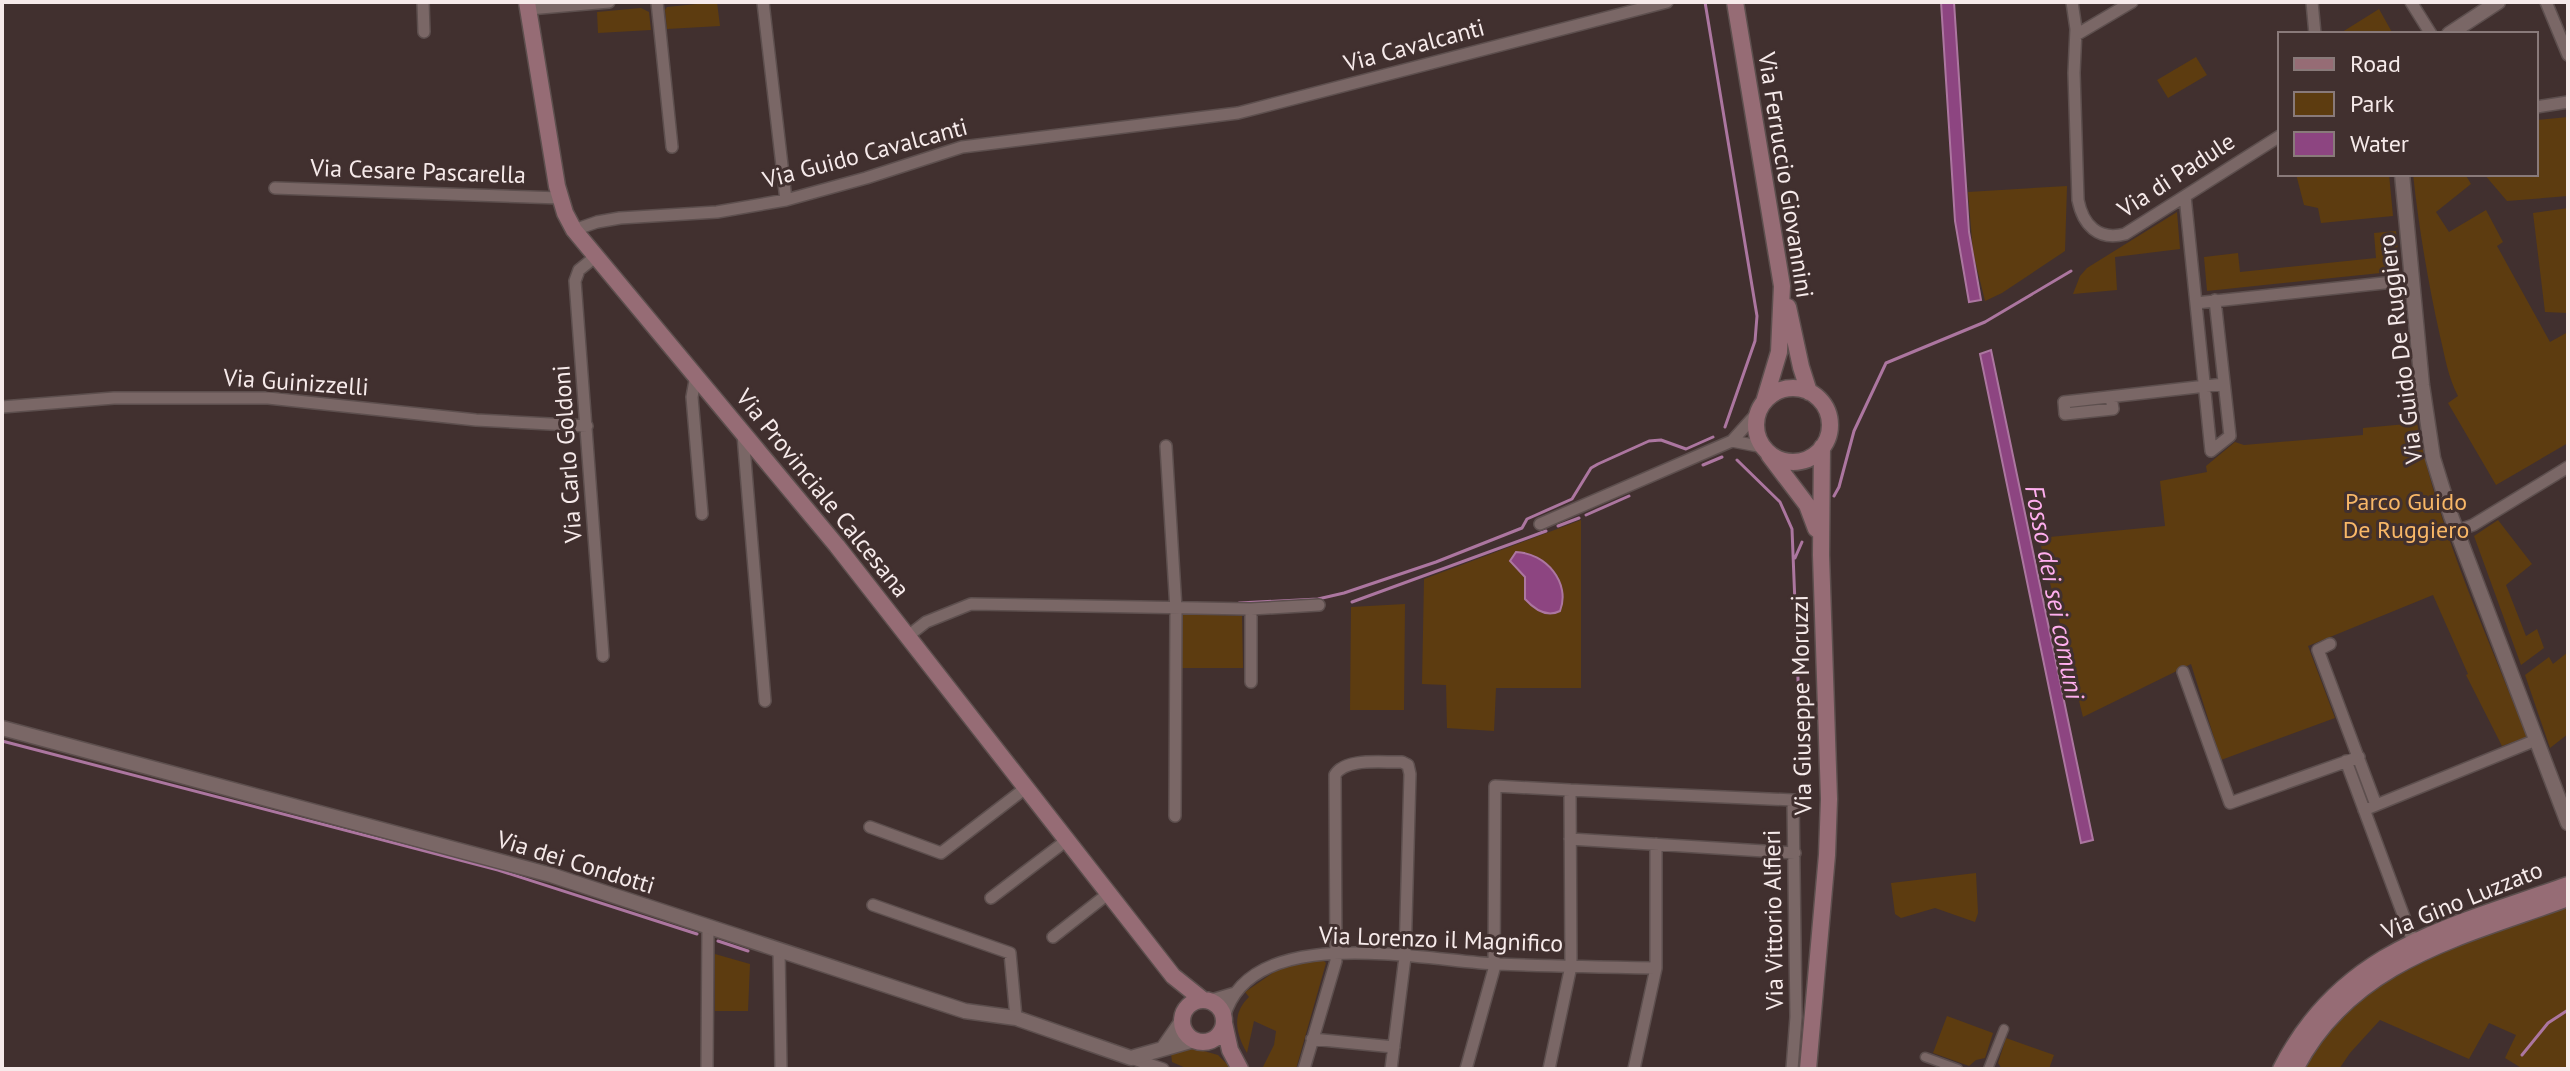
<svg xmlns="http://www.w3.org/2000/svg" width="2570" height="1071" viewBox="0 0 2570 1071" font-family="'PT Sans',sans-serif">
<rect width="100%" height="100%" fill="#41302f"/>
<!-- green -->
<path fill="#5d3c10" d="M717,2L720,26L667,29L665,10L667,7Z
M641,8L649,12L651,30L598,33L597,12Z
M2379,9L2393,34H2339Z
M2196,57L2207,75L2168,98L2157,80Z
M2568,117V196L2507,201L2484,174H2536V120Z
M2296,174H2389L2393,216L2321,223L2318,208L2304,205Z
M2413,174H2465L2471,184L2436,212L2449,232L2486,210L2503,242L2497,246L2550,342L2568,332V443L2496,485L2448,403L2458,396C2448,377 2445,357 2440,336C2428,282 2419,229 2413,174Z
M2067,186L2065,251L2002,293L1985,301L1973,252L1968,192Z
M2568,208V313L2545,312L2533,213Z
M2177,212L2180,249L2115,257L2117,290L2073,294L2080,276L2087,268Z
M2396,231L2400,271L2207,291L2204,257L2238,253L2240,272L2376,258L2374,233Z
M2417,423C2438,531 2487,634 2527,737L2502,746L2466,675L2468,674L2433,595L2308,646L2335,718L2221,760L2191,664L2083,717L2039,538L2165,526L2160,481L2207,472L2206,466L2235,442L2244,445L2363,435V428Z
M1581,520V688H1496L1494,731L1447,728L1446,685L1422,684L1424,579Z
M2498,520L2532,564L2506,585L2526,636L2537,629L2544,648L2521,665L2474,536Z
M1405,604L1404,710H1350L1351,607Z
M1183,614L1242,616L1243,668H1180Z
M2568,652V734L2550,748L2525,675L2549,657L2553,664Z
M1976,873L1978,913L1975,922L1935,908L1901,918L1895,914L1891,883Z
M2568,907V1069H2523L2505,1058L2516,1035L2489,1023L2469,1059L2380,1020L2350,1053L2339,1069H2305C2322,1041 2341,1012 2368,993C2427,950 2500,931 2568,907Z
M715,954L750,964L748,1011H715Z
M1322,959L1326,963L1296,1069H1262L1274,1045L1276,1031L1254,1021L1247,1053C1236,1034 1231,1014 1249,997L1245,992L1280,968Z
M1947,1016L1993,1033L1985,1058L1976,1060L1969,1066L1933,1053Z
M2006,1038L2054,1055L2049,1069H2002L1998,1063Z
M1190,1047L1218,1055L1232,1069H1188L1172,1062L1171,1053Z"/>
<!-- water -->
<path fill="#8d4581" stroke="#ac76a0" stroke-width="2" d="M1941,2H1954L1969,232L1981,300L1969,302L1955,221Z
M1991,350L2093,840L2081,843L1980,354Z
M1516,552C1546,553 1571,583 1560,611C1546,618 1534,609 1525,599V577L1510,561Z"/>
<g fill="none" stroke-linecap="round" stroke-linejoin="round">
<!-- stream -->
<path stroke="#ac76a0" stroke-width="3" d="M1705,2L1757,316L1755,341L1725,427
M1737,460L1780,502L1792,529L1801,754
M1703,465L1722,457
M1834,496L1839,487L1854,431L1886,363L1985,322L2071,271
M1586,515L1629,496
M1558,526L1579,518
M1795,558L1802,542
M1352,602L1546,531
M1239,603L1318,599L1344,593L1436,562L1522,528L1527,519L1572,499L1591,468L1598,464L1649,441L1661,440L1686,449L1713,437
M2,741L498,870L697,934
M718,941L748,951
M2522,1055L2548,1023L2568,1010"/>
<defs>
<path id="pedestrian" d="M1925,1057L1958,1069
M1988,1069L2004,1029"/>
<path id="minor" d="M423,2L424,32
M657,2L672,147
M763,2L786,200
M2072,2L2076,29L2074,73L2078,200C2083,225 2098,241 2125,234L2280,136
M2312,2L2315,34
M2411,2L2431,34
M2546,2L2568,55
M529,9L609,2
M2076,35L2132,2
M2536,107L2568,102
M275,188L560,198
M2185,196L2211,451L2230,436L2215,300
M574,230L597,222L620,218L717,212L786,200L866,178L962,147L1238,113L1667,2
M595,257L579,270L575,281L603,656
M2196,303L2412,280
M696,375L692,397L702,514
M2111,397L2113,409L2065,414L2064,402L2224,384
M2,407L114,398H268L476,420L587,426
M743,435L765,701
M1732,441L1763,447
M1166,446L1176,609L1175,816
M1540,524L1732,441L1758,412
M2456,531L2473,525L2568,467
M1251,609V682
M908,636L926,622L971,604L1251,609L1319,605
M2330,644L2318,650L2376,805
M2183,672L2230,803L2359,757
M2346,761L2413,941
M1570,790L1793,800L1796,1017L1792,1069
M2364,810L2536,740
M870,827L941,853L1027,787
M1570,839L1795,853
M991,898L1067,840
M873,905L1010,953L1016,1018
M1053,937L1109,893
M779,950L781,1069
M1208,1001L1235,993
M1224,1018C1249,920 1425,961 1497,964C1550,966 1603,967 1656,968
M1312,1039L1394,1047
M1131,1058L1163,1069
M707,1069L708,926
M1304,1069L1336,961L1335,775C1345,757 1384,763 1402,762L1408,765L1410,774L1405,957L1391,1069
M1466,1069L1494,969L1495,786L1570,790L1571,966L1549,1069
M1634,1069L1656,968V844"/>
<path id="tertiary" d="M2449,34L2498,2
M2402,174L2422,385L2433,458L2451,516L2568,823
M2,728L551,875L965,1011L1016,1018L1131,1058L1194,1040
M1164,1047L1182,1021"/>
<path id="secondary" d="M527,2L557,186L565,213L574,230L837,546L1173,976L1203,1000
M1735,2L1782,286L1779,352L1764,402
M1788,307L1801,367L1809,392
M1756 425a37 37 0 1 1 74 0a37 37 0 1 1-74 0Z
M1769,455L1807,505L1816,529
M1182 1021a21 21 0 1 1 42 0a21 21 0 1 1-42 0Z
M1224,1023L1230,1050L1240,1069
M1808,1069L1827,855L1829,799L1821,555L1822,447
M2281,1069C2342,948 2451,927 2568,885
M2295,1069C2351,960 2462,937 2568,898"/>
</defs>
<!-- pedestrian casing -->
<use href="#pedestrian" stroke="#5d4f4e" stroke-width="11"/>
<!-- minor casing -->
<use href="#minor" stroke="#5d4f4e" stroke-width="14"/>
<!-- tertiary casing -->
<use href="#tertiary" stroke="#5d4f4e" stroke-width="17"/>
<!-- secondary casing -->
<use href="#secondary" stroke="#5d4f4e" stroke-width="19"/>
<!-- pedestrian -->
<use href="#pedestrian" stroke="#7a6766" stroke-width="8"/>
<!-- minor -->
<use href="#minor" stroke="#7a6766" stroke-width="11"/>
<!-- tertiary -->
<use href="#tertiary" stroke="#7a6766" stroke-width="14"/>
<!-- secondary -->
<use href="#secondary" stroke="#966c75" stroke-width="16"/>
</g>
<g text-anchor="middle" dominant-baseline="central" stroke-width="6" stroke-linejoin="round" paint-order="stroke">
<!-- street labels -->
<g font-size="24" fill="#f6eaea" stroke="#41302f">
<text transform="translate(1414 45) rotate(-15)">Via Cavalcanti</text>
<text transform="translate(865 153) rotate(-15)">Via Guido Cavalcanti</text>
<text transform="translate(418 171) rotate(2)">Via Cesare Pascarella</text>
<text transform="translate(1786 175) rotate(81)">Via Ferruccio Giovannini</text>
<text transform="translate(2176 175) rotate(-33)">Via di Padule</text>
<text transform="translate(2400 349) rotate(-97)">Via Guido De Ruggiero</text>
<text transform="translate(296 382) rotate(4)">Via Guinizzelli</text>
<text transform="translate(567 454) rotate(-94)">Via Carlo Goldoni</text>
<text transform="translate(823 493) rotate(51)">Via Provinciale Calcesana</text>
<text transform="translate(1801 705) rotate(-91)">Via Giuseppe Moruzzi</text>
<text transform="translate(576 862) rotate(17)">Via dei Condotti</text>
<text transform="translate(2462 900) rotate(-22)">Via Gino Luzzato</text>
<text transform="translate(1773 920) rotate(-91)">Via Vittorio Alfieri</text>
<text transform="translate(1441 939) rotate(2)">Via Lorenzo il Magnifico</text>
</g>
<!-- park labels -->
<g font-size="24" fill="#f8b767" stroke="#41302f">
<text x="2406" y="501">Parco Guido<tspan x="2406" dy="28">De Ruggiero</tspan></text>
</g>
<!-- water labels -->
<g font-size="26" font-style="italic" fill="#feaeee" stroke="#41302f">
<text transform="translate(2055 592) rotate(79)">Fosso dei sei comuni</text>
</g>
</g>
<!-- border -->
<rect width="2570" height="1071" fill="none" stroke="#f6eaea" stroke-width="8"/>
<!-- legend -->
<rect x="2278" y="32" width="260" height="144" fill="#41302f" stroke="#897a7a" stroke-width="2"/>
<rect x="2294" y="58" width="40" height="12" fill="#966c75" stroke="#897a7a" stroke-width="2"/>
<text x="2350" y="72" font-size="24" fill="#f6eaea">Road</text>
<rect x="2294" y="92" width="40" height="24" fill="#5d3c10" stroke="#897a7a" stroke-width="2"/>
<text x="2350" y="112" font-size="24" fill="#f6eaea">Park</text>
<rect x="2294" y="132" width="40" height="24" fill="#8d4581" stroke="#897a7a" stroke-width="2"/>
<text x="2350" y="152" font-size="24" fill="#f6eaea">Water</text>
</svg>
